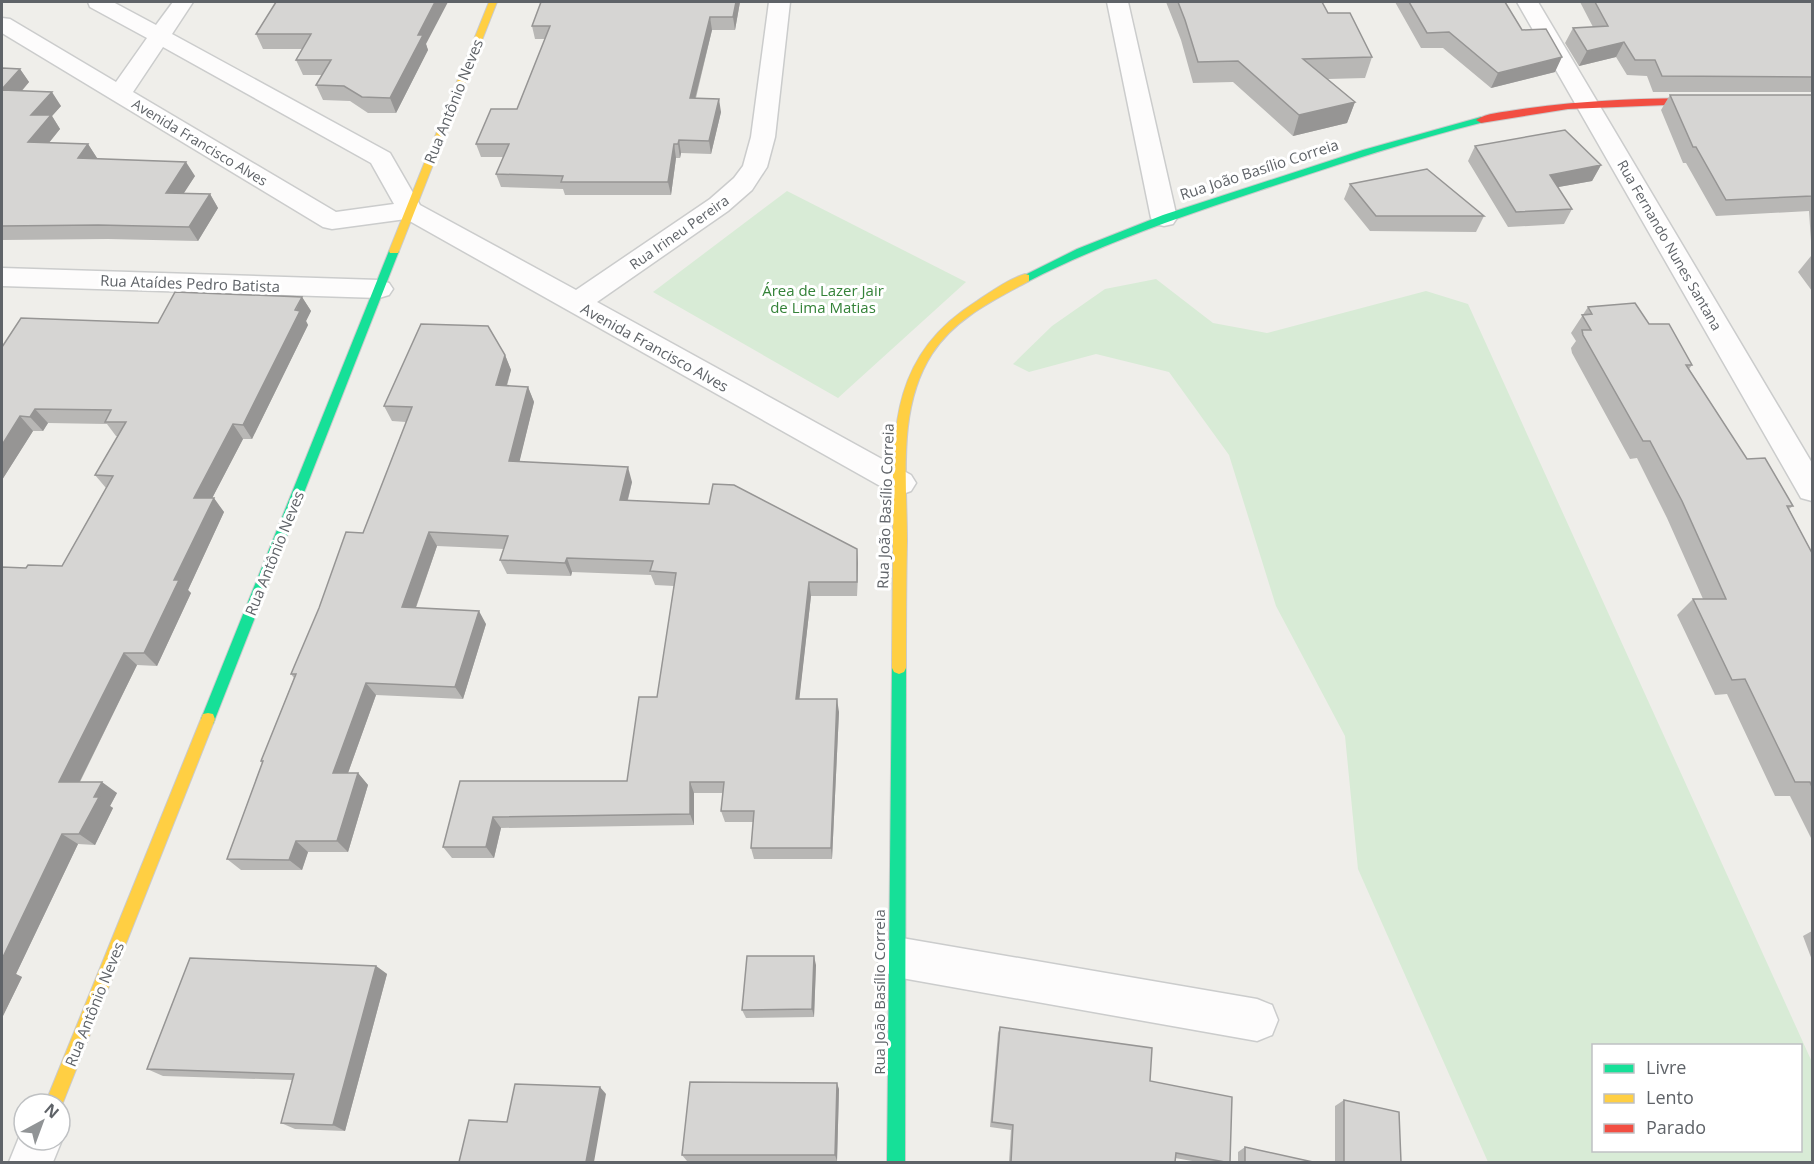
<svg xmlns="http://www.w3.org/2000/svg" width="1814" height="1164" viewBox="0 0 1814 1164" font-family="'Open Sans',sans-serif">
<rect width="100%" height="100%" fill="#efeeea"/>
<!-- green -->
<path fill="#d8ebd6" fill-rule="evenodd" d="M787,191L966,282L838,398L653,292Z
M1156,279L1213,323L1267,333L1426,291L1468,304L1812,1062V1162H1488L1358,869L1345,736L1276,606L1229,455L1169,372L1096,354L1029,372L1013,364L1052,326L1105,289ZM1594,1046H1800V1150H1594Z"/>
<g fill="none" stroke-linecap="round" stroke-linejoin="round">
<defs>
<path id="street" d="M88,2H113L156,25L173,2H193L172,34L390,153L420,205L576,290L710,199L734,178L743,166L751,137L769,2H790L775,137L767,167L752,190L728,211L597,302L911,475L916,483L911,491L900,495L889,491L406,219L332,229L323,227L2,33V18L10,19L116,82L147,38L90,7ZM163,47L371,163L394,204L336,212L133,92Z
M1107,2H1128L1177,218L1173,224L1164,226L1155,224L1151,218Z
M1517,2H1538L1812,463V501L1801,498Z
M2,268L379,280L389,283L393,289L389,295L379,298L2,286Z
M896,937L1257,999L1272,1005L1278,1020L1272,1035L1257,1041L896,977L882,971L876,957L882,943Z
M24,1125V1140H60V1135L62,1140L53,1162H9Z"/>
<path id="fast" d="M1481,117L1486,120L1484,122C1408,141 1333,166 1258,191C1180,217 1103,243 1029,281L1025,282L1019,278L1077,249L1163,215L1363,150Z
M394,247L399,251L215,719L213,724L208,725L203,724L201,719L389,251Z
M899,662L904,664L906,668L905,1162H887L892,668L894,664Z"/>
<path id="slow" d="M489,2H497L399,251L398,253H390L389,251Z
M1025,274L1029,275V281C994,300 954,319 932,354C897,408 907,480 907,541C906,583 906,626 906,668L904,672L899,674L894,672L892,668C892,625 893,583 893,540C894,442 883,360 977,301C992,291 1009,279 1025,274Z
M208,713L213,714L215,719L60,1110V1104H45L201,719L203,714Z"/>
<path id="jam" d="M1712,98L1715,99V103L1568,109L1481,123L1476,120C1486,113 1504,112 1516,110C1581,100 1646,98 1712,98Z"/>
</defs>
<!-- street casing -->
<use href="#street" stroke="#cbcccc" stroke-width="3"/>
<!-- fast casing -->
<use href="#fast" stroke="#cacacb" stroke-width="2"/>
<!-- slow casing -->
<use href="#slow" stroke="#cacacb" stroke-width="2"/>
<!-- jam casing -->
<use href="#jam" stroke="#cacacb" stroke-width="2"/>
<!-- street -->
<use href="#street" fill="#fdfcfc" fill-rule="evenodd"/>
<!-- fast -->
<use href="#fast" fill="#16e098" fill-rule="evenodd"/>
<!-- slow -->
<use href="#slow" fill="#ffcf43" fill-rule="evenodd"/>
<!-- jam -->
<use href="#jam" fill="#f24e42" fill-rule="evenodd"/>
</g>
<!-- wall -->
<path fill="#b8b7b5" d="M276,2L426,44L428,50L396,113H368L350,101L323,100L316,85L322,75H303L296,60L302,49H263L256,34Z
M541,2H740L735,30H712L696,98L721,112L711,154L681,153L680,158H676L671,195H565L563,189L501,187L496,174L503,157H481L476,144L517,109L545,39H535L532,26Z
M1166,2H1322L1328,13L1372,57L1365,78L1328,79L1355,102L1347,123L1293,136L1233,82L1193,83L1181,40Z
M1395,2H1505L1522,30L1555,72L1491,88L1443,48H1421Z
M1580,2H1812V92H1653L1647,76L1627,75L1616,57L1579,66L1565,43L1573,28L1593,27Z
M2,68L20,69L29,82L22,91L61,106L52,116L60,129L49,143L88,144L97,158V159L195,176L183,193L210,194L218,208L198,241L108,239L2,240Z
M1670,95H1812V291L1798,272L1811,256H1812L1809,211L1716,216L1686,163H1683L1661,110Z
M1475,146L1601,165L1592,181L1558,187L1572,209L1564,224L1508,227L1468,161Z
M1350,184L1484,216L1476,232L1370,231L1344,199Z
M302,297L311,311L306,321L308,325L252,439H243L212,498L224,512L188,590L191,593L157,666L137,665L80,782L117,793L110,806L113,808L95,845L78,844L16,974L22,977L2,1018L26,568L62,566L106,488L95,475L118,436H116L107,424L48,423L43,431H33L2,480V347L158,323Z
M1588,307L1649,324L1692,365L1689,369L1747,459L1793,506L1789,509L1812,553V840L1790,796H1775L1727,694L1715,695L1677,615L1693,599H1703L1667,518L1637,458L1630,459L1572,353L1571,348L1576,341L1571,333Z
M505,355L511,370L507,386L528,387L534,402L519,462L632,482L628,500L857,549V596H811L799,699L839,712L832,859H754L751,848L753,822H725L721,811L723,793H694V825L501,828L494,858H452L443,847L460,781H627L657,697L674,586L655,585L651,575L572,572L571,576L507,574L500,560L504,549L437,546L416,608L486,624L463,699L376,695L348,773H358L368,785L348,852H308L302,870H241L227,859L262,763L261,761L294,678L291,674L363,533L406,422L392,421L384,406Z
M1812,931V960L1803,936Z
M816,965L814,1017L746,1018L742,1010Z
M376,966L387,974L345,1131L295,1129L281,1123L292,1080L163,1076L147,1069Z
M1000,1027L1150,1081L1230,1162H1198L1175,1158V1162H1009L1011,1130L990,1127L998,1033Z
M839,1089L837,1161H687L682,1155Z
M1344,1100L1401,1162H1335V1106Z
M1245,1147L1313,1162H1238V1152Z"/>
<!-- shaded-wall -->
<path fill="#969594" d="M435,2H448L426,44L428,50L396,113L390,98L418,35Z
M736,2H740L735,30L733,17Z
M710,17L712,30L692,111L690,98Z
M1624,42L1616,57L1579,66L1587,51Z
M1562,57L1555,72L1491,88L1498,73Z
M20,69L29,82L11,103L2,89Z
M52,92L61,106L52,116L60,129L38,156L28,142L31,115Z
M719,99L721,112L711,154L709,141Z
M1355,102L1347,123L1293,136L1299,115Z
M679,140L681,153L680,158L678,144Z
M88,144L97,158L88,172L78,158Z
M674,144L676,158L671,195L668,182Z
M186,162L195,176L175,207L166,193Z
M1601,165L1592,181L1542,190L1550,175Z
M210,194L218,208L198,241L189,227Z
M302,297L311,311L306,321L308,325L252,439L243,425Z
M505,355L511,370L502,401L496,385Z
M528,387L534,402L516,476L509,461Z
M35,409L48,423L43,431L30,417Z
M20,416L33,431L2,480V445Z
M233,424L243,439L205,512L194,498Z
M628,467L632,482L624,514L620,500Z
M214,498L224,512L188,590L191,593L157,666L144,653L174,580Z
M429,532L437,546L411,621L402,607Z
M857,549L858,563L857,596Z
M567,558L572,572L571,576L565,563Z
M809,582L811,596L798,711L796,699Z
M479,611L486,624L463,699L455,687Z
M124,653L137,665L74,793L59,782Z
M366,683L376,695L344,784L333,773Z
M837,699L839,712L832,859L831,848Z
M358,773L368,785L348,852L337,841Z
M102,782L117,793L110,806L113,808L95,845L79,834L94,797Z
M690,782L694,793V825L690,814Z
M493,817L501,828L494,858L486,847Z
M62,834L78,844L16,974L22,977L2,1018V959Z
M296,841L308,852L302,870L289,860Z
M814,956L816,965L814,1017L812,1009Z
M376,966L387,974L345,1131L333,1125Z
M837,1083L839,1089L837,1161L835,1155Z
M600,1087L606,1094L594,1162H586Z"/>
<!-- building -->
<path fill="#d6d5d3" stroke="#969594" stroke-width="1.5" d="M276,2H435L418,35H423L390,98L362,97L344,86L316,85L331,60H296L311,34H256Z
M541,2H736L733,17H710L690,98L719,99L709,141L679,140L678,144H674L668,182H561L563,176L496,174L509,144H476L491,109H517L550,26H532Z
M1178,2H1322L1328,13H1350L1372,57L1303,59L1355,102L1299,115L1238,61L1198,62L1185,20Z
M1409,2H1505L1522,30L1546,29L1562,57L1498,73L1449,32L1427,33Z
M1595,2H1812V77L1662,76L1655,60H1635L1624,42L1587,51L1573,28L1608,26Z
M2,68L20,69L2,89Z
M2,90L52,92L31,115H51L28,142L88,144L78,158L186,162L166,193L210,194L189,227L98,225L2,226Z
M1670,95H1812V196L1726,200L1696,147H1693Z
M1565,130L1601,165L1550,175L1572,209L1516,212L1475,146Z
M1427,169L1484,216H1376L1350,184Z
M175,292L302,297L295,310L300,311L243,425L233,424L194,498H214L174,580H179L144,653H124L59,782H102L94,797H99L79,834H62L2,959V567L26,568L28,565L62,566L113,476L95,475L126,422H105L111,410L35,409L30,417L20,416L2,445V347L21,318L158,323Z
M1635,303L1649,324H1669L1692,365H1686L1747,459L1765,458L1793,506H1787L1812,553V787L1810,782H1795L1745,679L1732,680L1693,599H1726L1682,501L1650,441H1643L1583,335L1582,330H1591L1582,315L1592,314L1588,307Z
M421,324L488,326L505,355L496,385L528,387L509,461L628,467L620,500L709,504L713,484L734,485L857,549V582H809L796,699H837L831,848H751L754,811H721L724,782H690V814L493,817L486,847H443L460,781H627L639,697H657L676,573L650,571L653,561L567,558L565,563L500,560L508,536L429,532L402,607L479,611L455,687L366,683L333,773H358L337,841H296L289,860L227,859L263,761H261L296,674H291L319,608L346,532L363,533L412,407L384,406Z
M747,956H814L812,1009L742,1010Z
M190,958L376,966L333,1125L281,1123L294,1074L147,1069Z
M1000,1027L1152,1048L1150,1081L1232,1097L1230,1162H1225L1176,1153L1175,1162H1011L1013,1125L992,1122Z
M690,1082L837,1083L835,1155H682Z
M515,1084L600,1087L586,1162H459L469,1120L507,1122Z
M1344,1100L1399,1112L1401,1162H1344Z
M1245,1147L1313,1162H1245Z"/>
<g text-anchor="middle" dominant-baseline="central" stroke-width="6" stroke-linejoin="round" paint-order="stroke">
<!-- far-street labels -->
<g font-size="14" fill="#5f6368" stroke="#fff">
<text transform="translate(200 142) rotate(31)">Avenida Francisco Alves</text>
<text transform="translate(679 232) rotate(-35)">Rua Irineu Pereira</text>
<text transform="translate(1670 245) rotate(60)">Rua Fernando Nunes Santana</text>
</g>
<!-- street labels -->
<g font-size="15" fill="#5f6368" stroke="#fff">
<text transform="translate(453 101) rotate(-68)">Rua Antônio Neves</text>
<text transform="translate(1259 169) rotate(-18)">Rua João Basílio Correia</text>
<text transform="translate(190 283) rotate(2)">Rua Ataídes Pedro Batista</text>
<text transform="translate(655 347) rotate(29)">Avenida Francisco Alves</text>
<text transform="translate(885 506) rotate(-88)">Rua João Basílio Correia</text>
<text transform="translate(274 553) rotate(-68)">Rua Antônio Neves</text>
<text transform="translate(879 992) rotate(-90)">Rua João Basílio Correia</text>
<text transform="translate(94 1004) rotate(-68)">Rua Antônio Neves</text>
</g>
<!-- park labels -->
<g font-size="15" fill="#348238" stroke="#fff">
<text x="823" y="290">Área de Lazer Jair<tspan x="823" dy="17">de Lima Matias</tspan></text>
</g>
</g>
<!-- border -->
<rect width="1814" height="1164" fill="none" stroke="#5f6368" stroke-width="6"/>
<!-- legend -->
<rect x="1592" y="1044" width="210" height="108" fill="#ffffff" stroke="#bfc1c3" stroke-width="1.5"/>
<rect x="1604" y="1064" width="30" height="9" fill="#16e098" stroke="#bfc1c3" stroke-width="1.5"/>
<text x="1646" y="1074" font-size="18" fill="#5f6368">Livre</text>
<rect x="1604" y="1094" width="30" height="9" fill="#ffcf43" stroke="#bfc1c3" stroke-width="1.5"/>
<text x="1646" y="1104" font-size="18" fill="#5f6368">Lento</text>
<rect x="1604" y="1124" width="30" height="9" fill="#f24e42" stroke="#bfc1c3" stroke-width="1.5"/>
<text x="1646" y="1134" font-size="18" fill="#5f6368">Parado</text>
<!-- north arrow -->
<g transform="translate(42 1122) rotate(41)"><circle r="28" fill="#ffffff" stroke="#bfc1c3" stroke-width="1.5"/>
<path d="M0-4.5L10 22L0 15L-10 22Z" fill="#919496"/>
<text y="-9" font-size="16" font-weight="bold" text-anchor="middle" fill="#5f6368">N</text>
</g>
</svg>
